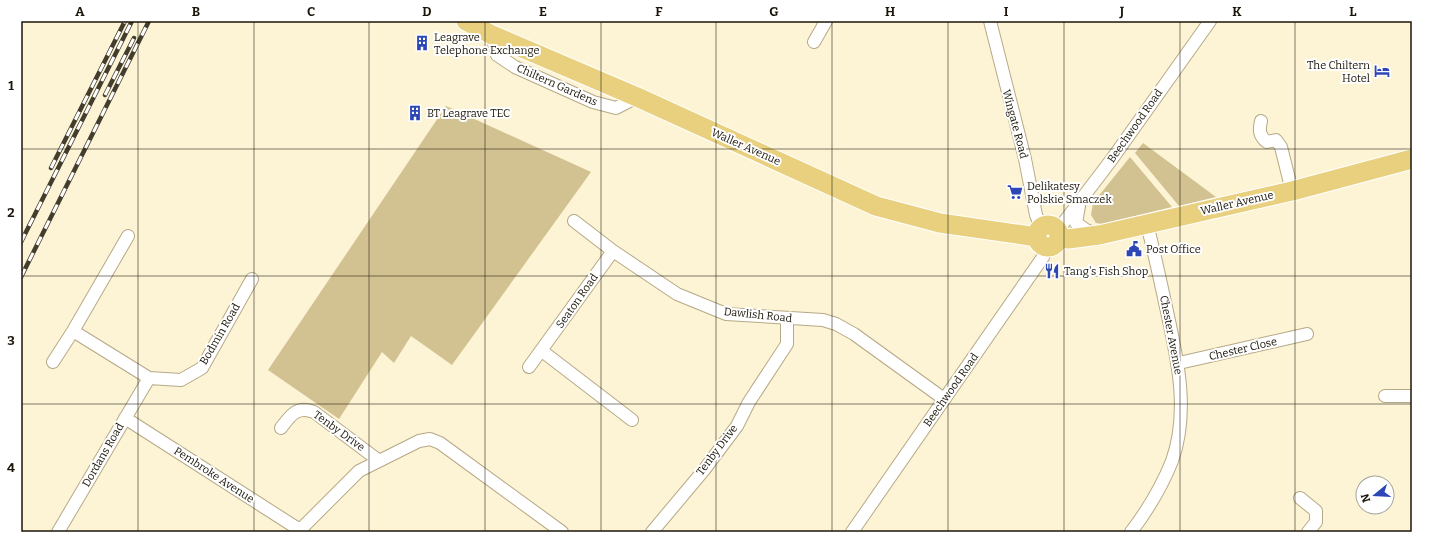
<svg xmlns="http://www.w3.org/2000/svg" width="1433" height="553" viewBox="0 0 1433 553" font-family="Bitter,serif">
<rect width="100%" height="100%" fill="#fdf3d5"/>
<!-- green -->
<path fill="#d3c291" d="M446,106L591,172L452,365L411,336L394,363L382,352L339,419L268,370Z
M1143,143L1216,197L1179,206L1135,153Z
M1130,157L1172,207L1102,224L1096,223L1091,215L1093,203Z"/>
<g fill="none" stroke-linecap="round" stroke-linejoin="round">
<defs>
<path id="minor" d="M990,21L1025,159L1036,215L1041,227
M492,35L497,55L515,67L593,102L616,108L637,97
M814,42L826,21
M1261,121C1259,130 1259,136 1267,142L1276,140L1281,147L1292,191
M1079,206L1076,223L1086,230L1096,234
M574,221L613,251L677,294L726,314L823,320L836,324L854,334L944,399
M1058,230L1112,159L1210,21
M73,331L128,236
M542,351L632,420
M53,362L73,331L149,378L181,380L202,368L252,279
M1179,363L1307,334
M529,367L613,251
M1385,396H1412
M125,418L303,532
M281,428C290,416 297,405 314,412L378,460
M1300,498L1316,511V522L1308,532
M300,530L359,471L419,441L430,439L440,443L562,532
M58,532L149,378
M652,532L704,470L737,426L749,402L787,344V319
M852,532L1043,257L1046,247
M1131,532C1147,511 1162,486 1172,461C1190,411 1177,357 1166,307C1160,279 1154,252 1147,224"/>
<path id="primary" d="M466,21L492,35L637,97L876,206L940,223L1037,237
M1037 236a11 11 0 1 1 22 0a11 11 0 1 1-22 0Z
M1060,237L1068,239L1099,235L1292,191L1412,159"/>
</defs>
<!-- minor casing -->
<use href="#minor" stroke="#b6a986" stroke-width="14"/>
<!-- primary casing -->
<use href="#primary" stroke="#fff" stroke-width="21"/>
<!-- minor -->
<use href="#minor" stroke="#fff" stroke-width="12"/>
<!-- primary -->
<use href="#primary" stroke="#e8d07f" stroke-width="19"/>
<defs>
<path id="rail" d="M105,95L134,38
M51,168L125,21
M21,242L132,21
M21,277L149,21"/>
</defs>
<!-- rail casing -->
<use href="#rail" stroke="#433d2d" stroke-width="4.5"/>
<!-- rail -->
<use href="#rail" stroke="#fff" stroke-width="3" stroke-dasharray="9" stroke-linecap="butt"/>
</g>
<!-- grid -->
<path fill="none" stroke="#1b1609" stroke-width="1" stroke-opacity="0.55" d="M138,21V532M254,21V532M369,21V532M485,21V532M601,21V532M716,21V532M832,21V532M948,21V532M1064,21V532M1180,21V532M1295,21V532M21,149H1412M21,276H1412M21,404H1412"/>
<!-- icons -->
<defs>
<symbol id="building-bare" viewBox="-9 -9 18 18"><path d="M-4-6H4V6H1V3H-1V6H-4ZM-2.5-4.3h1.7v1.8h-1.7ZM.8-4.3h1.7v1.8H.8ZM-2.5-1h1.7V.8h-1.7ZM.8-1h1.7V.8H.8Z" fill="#2d47b7" stroke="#fff" stroke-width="2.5" paint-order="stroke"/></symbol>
<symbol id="hotel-bare" viewBox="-9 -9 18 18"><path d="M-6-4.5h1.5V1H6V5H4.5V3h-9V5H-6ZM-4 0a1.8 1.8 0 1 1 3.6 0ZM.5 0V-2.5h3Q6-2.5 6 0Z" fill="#2d47b7" stroke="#fff" stroke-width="2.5" paint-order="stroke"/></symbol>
<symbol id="supermarket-bare" viewBox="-9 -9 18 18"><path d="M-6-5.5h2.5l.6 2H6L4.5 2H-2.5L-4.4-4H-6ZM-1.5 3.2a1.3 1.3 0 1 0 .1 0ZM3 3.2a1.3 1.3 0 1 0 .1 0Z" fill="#2d47b7" stroke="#fff" stroke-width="2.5" paint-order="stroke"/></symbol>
<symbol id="civic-bare" viewBox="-9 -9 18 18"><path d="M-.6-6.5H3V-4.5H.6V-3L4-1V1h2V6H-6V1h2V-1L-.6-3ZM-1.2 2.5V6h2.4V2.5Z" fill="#2d47b7" stroke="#fff" stroke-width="2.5" paint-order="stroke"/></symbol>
<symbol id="restaurant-bare" viewBox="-9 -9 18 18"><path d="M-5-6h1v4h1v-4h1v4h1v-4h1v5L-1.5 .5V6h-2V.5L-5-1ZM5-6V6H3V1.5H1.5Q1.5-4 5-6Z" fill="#2d47b7" stroke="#fff" stroke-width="2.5" paint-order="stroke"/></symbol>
</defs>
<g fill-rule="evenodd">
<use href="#building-bare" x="411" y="32" width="22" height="22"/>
<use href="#hotel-bare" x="1371" y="60" width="22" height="22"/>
<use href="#building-bare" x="404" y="102" width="22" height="22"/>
<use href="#supermarket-bare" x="1004" y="181" width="22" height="22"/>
<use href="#civic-bare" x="1123" y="238" width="22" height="22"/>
<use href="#restaurant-bare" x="1041" y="260" width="22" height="22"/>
</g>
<g text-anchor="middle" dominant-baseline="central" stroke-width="4" stroke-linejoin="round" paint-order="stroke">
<!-- poi labels -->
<g font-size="11" fill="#1b1609" stroke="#fff" text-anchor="start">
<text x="434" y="37">Leagrave<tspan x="434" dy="13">Telephone Exchange</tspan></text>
<text x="1370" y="65" text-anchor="end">The Chiltern<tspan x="1370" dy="13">Hotel</tspan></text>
<text x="427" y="113">BT Leagrave TEC</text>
<text x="1027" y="186">Delikatesy<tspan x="1027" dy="13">Polskie Smaczek</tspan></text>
<text x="1146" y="249">Post Office</text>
<text x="1064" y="271">Tang's Fish Shop</text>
</g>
<!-- street labels -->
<g font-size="11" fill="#1b1609" stroke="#fff">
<text transform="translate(557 85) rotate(24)">Chiltern Gardens</text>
<text transform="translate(1015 124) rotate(75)">Wingate Road</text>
<text transform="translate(1135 126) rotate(-55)">Beechwood Road</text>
<text transform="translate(746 147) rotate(24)">Waller Avenue</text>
<text transform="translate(1237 203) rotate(-13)">Waller Avenue</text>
<text transform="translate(577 301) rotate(-55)">Seaton Road</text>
<text transform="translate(758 315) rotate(6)">Dawlish Road</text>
<text transform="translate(220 334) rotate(-60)">Bodmin Road</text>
<text transform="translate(1171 335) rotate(79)">Chester Avenue</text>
<text transform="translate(1243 349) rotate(-13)">Chester Close</text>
<text transform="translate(951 390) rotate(-55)">Beechwood Road</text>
<text transform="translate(339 431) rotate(36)">Tenby Drive</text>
<text transform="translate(717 450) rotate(-53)">Tenby Drive</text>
<text transform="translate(103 455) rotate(-60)">Dordans Road</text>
<text transform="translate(214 475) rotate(33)">Pembroke Avenue</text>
</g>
</g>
<!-- border -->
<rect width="1433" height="553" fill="none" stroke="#ffffff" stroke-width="44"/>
<!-- north arrow -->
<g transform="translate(1375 495) rotate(252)"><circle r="19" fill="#ffffff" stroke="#a4a29d"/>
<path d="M0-3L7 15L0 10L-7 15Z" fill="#2d47b7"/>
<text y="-6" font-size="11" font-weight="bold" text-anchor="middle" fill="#1b1609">N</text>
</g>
<rect x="22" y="22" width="1389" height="509" fill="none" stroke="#1b1609" stroke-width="1.5"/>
<g font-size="13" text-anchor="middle" font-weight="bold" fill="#1b1609">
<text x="80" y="16">A</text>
<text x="196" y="16">B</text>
<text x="311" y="16">C</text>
<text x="427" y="16">D</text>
<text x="543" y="16">E</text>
<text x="659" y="16">F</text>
<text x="774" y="16">G</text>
<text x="890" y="16">H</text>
<text x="1006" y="16">I</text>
<text x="1122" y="16">J</text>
<text x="1237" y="16">K</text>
<text x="1353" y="16">L</text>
<text x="11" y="90">1</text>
<text x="11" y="217">2</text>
<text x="11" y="345">3</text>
<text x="11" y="472">4</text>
</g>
</svg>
